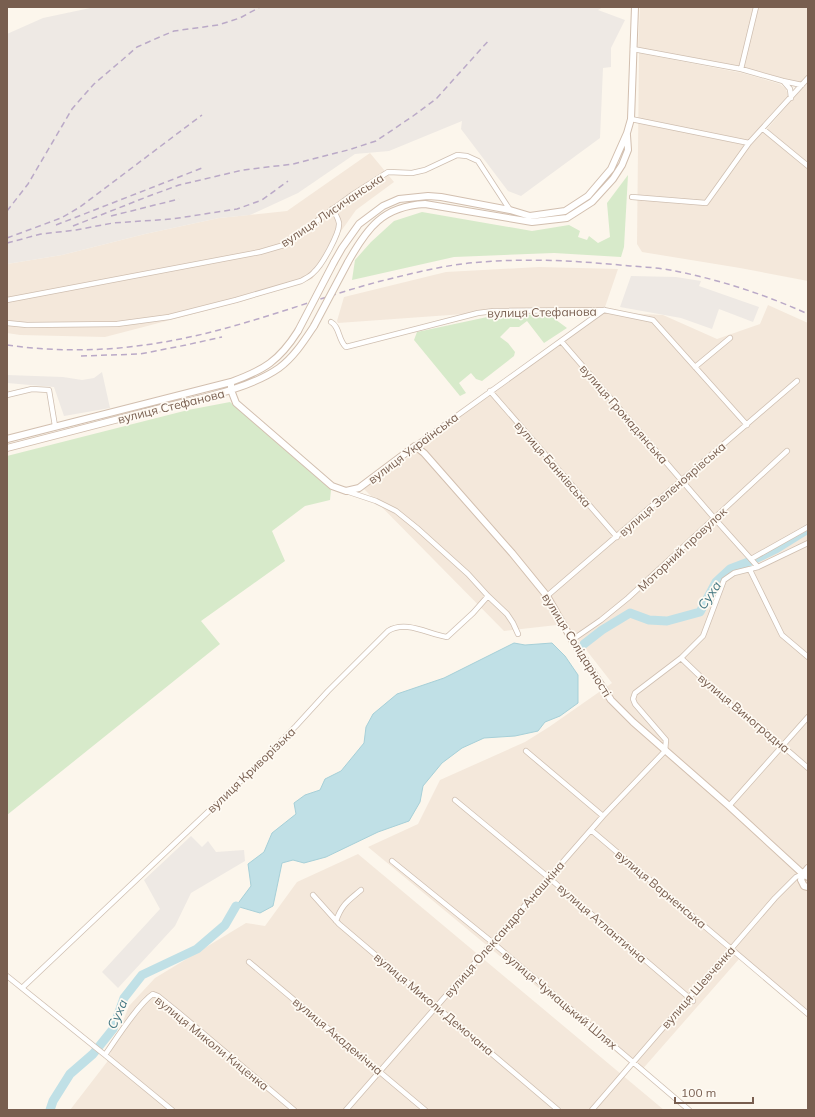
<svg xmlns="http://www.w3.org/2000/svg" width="815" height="1117" viewBox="0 0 815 1117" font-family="Mulish,sans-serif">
<rect width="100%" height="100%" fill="#fcf6ec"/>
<!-- residential -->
<path fill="#f4e8db" d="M640,7H808V74L801,83L738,66L638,48Z
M639,53L742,73L780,84L786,89L788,96L760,129L808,170V281L740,268L642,252L637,244Z
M808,81V163L767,129Z
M370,153L394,182L356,210L339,234L312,279L247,300L105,337L20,335L7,333V264L62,255L145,234L219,218L287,211Z
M539,267L618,269L604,310L478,313L338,323L337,321L344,297L446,272Z
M768,305L808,323V1017L739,959L640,1072L368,847L418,824L440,780L525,742L549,727L612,683L566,624L504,631L364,489L424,446L425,441L601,312L663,315L717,339L760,324Z
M358,854L664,1110H70L107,1062L129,1006L155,978L246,923L265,926L297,882Z"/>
<!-- industrial -->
<path fill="#eee9e4" d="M95,7H603L598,10L625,20L611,48V67L603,68L600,138L521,196L508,191L461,129L462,121L389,151L355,154L298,193L250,215L219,218L145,234L62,255L7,264V34L43,18Z
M631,276L676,277L701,281L699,286L759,307L753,322L719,309L712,329L681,318L620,307Z
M102,372L110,408L64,416L54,387L7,383V375L63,377L82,380L94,378Z
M191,836L202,847L208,841L216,852L244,850L245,861L191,893L175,926L118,988L102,972L160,909L144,880Z"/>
<!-- green -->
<path fill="#d7eaca" d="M628,175L624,247L621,257L554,253L454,257L352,280L355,260L371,242L394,221L422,212L532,231L569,225L580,231L578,237L587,240L589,236L598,243L610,237L607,203Z
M548,314L567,328L544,343L527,321L519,327H510L500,337L508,343L515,352L514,356L482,381L476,379L471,373L459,383L466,393L460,396L414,340L417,332L492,316Z
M230,402L331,490L330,500L305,506L272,531L285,561L201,621L220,644L7,815V456L188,410Z"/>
<!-- water -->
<path fill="#c0e0e6" stroke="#a7d0d8" d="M514,643L525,645L552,643L565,656L578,675V703L560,716L545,722L538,731L515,736L484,738L462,748L442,763L423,786L420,802L409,821L378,832L326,857L304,863L293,860L282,863L273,906L260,913L236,906L251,886L248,864L264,852L272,833L296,814L294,803L305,795L320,790L325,779L341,771L364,743L366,727L373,714L397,694L444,678Z"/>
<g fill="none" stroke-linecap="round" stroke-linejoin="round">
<!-- river -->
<path stroke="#c0e0e6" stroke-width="9" d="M584,644L602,630L630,613L649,620L667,621L700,612L716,582L730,569L751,561L776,549L808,529
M50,1110L53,1101L70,1074L93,1054L113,1029L124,998L142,975L197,949L225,925L236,906"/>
<defs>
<path id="street" d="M633,49L741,69L783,81L802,85
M741,69L756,7
M784,82L790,89L791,98
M631,119L749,143
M763,129L808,166
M632,197L706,203L749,143L808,78
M7,300L260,252L284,245L352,195L388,172L412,173L425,170L457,155L467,156L478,161L510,210
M331,322C340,327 338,340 346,347L478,313L494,311L604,310L653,320L747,425
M7,323L27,325L117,324L169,317L236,300L301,281C306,278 311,276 314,272C322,265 340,233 339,223C338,218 335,213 332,209
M561,341L715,519L758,567
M695,367L730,338
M490,391L617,537
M7,395L32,389L49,390L55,426
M415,446L604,310
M346,491L376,501L396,511L417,528L468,574L488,596L507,614L513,623L518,634
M751,559L808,527
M750,570L782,635L808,657
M547,596L797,381
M572,640L601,620L628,598L787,451
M681,658L728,703L757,724L808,768
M526,751L603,816
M455,800L548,877L693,1001
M729,806L808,717
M591,830L808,1014
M392,861L492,942L689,1110
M313,895L339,924L558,1110
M336,921C342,904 348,901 361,890
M249,962L425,1110
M7,976L105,1055L172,1110
M22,988L248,774L296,726L328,691L388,631C406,620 428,634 447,637L473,613L488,596
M105,1055C116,1039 139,1003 153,994L158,996L179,1013L294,1110
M346,1110L603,816L665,751L666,740L635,704L633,699L635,693L681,658L703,636L724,580L734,573L758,567L808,543
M592,1110L775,898L796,877L803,874"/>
<path id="secondary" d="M334,262L342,248L359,224L383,206L399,199L428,196L441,197L510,210L530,216L565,211L588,196L611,169L627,133L631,119L635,7
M348,262C367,228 383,206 425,204L532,222L567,218L592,202L613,179L622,165L628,150L627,135
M231,382V390L236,403L332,486L346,491L359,488L415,446L424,453L512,553L547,596L572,640L611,700L633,722L729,806L803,874L808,877
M7,439L231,382C264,370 279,361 298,331
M7,448C60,434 113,421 165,407C201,398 249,389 279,368C294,357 304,341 314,326
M808,868L803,874L801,880L804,886L808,887"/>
</defs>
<!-- street casing -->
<use href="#street" stroke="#cfbfb1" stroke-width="6"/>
<!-- secondary casing -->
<use href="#secondary" stroke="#d2bfaf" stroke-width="8"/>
<!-- street -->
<use href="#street" stroke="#fff" stroke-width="4.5"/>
<!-- secondary -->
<use href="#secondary" stroke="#fff" stroke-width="6"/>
<!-- rail -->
<path stroke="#baa9c7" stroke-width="1.5" stroke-dasharray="6 4" stroke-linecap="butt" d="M7,211L28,184L72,109L94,84L121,61L137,47L162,36L174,31L218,25L240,18L260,7
M111,216L179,199
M56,225L202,168
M73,226L149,196L179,185L243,170L293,164L348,150L376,141L413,116L436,99L490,39
M7,238L61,218L80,207L202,115
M7,243L41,234L76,230L113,223L172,219L237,209L262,200L288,181
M7,345C63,353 119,351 175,340C245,327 313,299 381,281C414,273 448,264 482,262C531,258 581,261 630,266C645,267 661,268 675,271C721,280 766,295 808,314
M81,356L140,354L186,345L222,337"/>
<defs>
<path id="secondary-bridge" d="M314,326L348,262
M298,331L334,262"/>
</defs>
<!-- secondary-bridge casing -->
<use href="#secondary-bridge" stroke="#d2bfaf" stroke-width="8" stroke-linecap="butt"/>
<!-- secondary-bridge -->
<use href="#secondary-bridge" stroke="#fff" stroke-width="6"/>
</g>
<g text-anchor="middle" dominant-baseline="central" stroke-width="3.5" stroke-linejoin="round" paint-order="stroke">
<!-- street labels -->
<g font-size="12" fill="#785e4f" stroke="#fefaf3">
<text transform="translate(332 210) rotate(-34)">вулиця Лисичанська</text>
<text transform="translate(542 312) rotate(-1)">вулиця Стефанова</text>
<text transform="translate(171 406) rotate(-14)">вулиця Стефанова</text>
<text transform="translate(624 414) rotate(49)">вулиця Громадянська</text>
<text transform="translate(413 448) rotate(-37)">вулиця Українська</text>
<text transform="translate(553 464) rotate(49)">вулиця Банківська</text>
<text transform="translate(672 489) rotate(-41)">вулиця Зеленоярівська</text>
<text transform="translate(682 549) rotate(-43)">Моторний провулок</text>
<text transform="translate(577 645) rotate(58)">вулиця Солідарності</text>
<text transform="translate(744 713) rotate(40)">вулиця Виноградна</text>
<text transform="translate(251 770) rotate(-44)">вулиця Криворізька</text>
<text transform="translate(661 889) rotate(40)">вулиця Варненська</text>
<text transform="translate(602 923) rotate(41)">вулиця Атлантична</text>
<text transform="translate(504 929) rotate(-49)">вулиця Олександра Анашкіна</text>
<text transform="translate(698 987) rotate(-49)">вулиця Шевченка</text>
<text transform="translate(560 1000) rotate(40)">вулиця Чумацький Шлях</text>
<text transform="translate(434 1004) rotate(40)">вулиця Миколи Демочана</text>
<text transform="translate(338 1036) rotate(40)">вулиця Академічна</text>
<text transform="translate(212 1043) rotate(39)">вулиця Миколи Киценка</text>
</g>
<!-- water labels -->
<g font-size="13" font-style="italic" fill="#457883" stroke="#fefaf3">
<text transform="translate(709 595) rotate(-56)">Суха</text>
<text transform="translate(117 1014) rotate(-66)">Суха</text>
</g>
</g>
<!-- border -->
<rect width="815" height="1117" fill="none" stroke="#785e4f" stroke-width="16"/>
<!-- scale -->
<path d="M675 1097v6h78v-6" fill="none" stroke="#785e4f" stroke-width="2"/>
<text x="681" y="1097" font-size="12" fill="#785e4f" stroke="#fefaf3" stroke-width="3" paint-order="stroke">100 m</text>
</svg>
